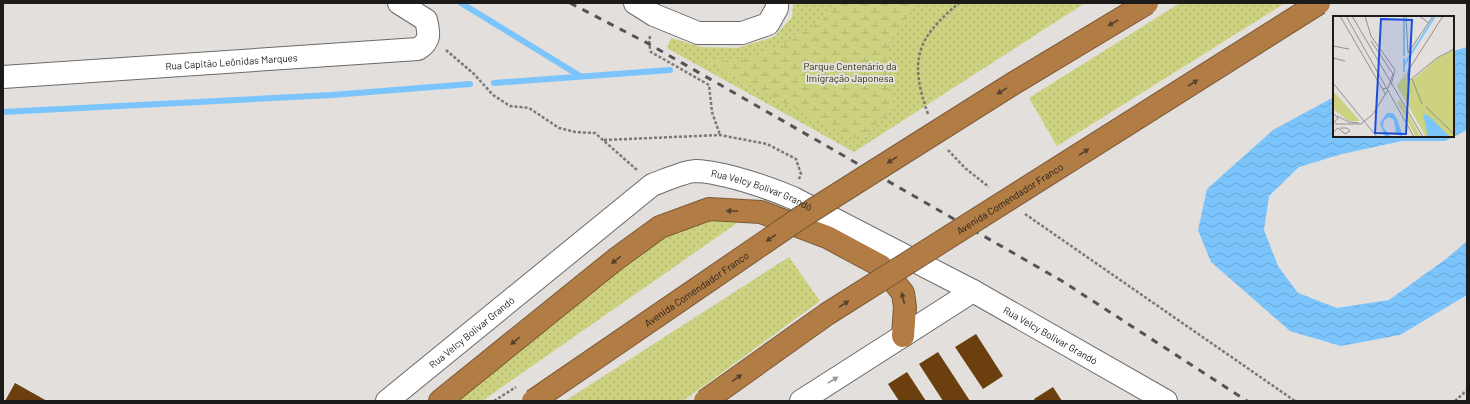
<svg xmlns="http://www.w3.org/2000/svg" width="1470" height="404" viewBox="0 0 1470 404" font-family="Barlow,sans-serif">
<defs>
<pattern id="grass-dots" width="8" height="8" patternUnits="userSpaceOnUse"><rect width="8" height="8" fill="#ccd280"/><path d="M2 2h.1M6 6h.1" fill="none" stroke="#afb46e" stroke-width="1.8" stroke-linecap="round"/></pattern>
<pattern id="wetland-marsh" width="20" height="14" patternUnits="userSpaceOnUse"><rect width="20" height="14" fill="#ccd280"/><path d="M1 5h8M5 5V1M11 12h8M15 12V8" fill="none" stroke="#afb46e"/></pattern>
<pattern id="water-waves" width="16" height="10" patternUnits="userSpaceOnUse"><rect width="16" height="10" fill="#7bc5fc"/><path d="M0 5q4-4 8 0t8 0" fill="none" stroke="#6aa9d7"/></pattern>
</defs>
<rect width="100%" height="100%" fill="#e2dfdd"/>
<!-- grass -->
<path fill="url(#grass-dots)" d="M793,3H1085L854,152L667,48L671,38L701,47L737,48L774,37L792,17Z
M1180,3H1285L1057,146L1029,98Z
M696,216L743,219L482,401H455L651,244Z
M789,257L820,301L683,401H565Z"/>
<!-- wetland -->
<path fill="url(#wetland-marsh)" d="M837,3H920C898,24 883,44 887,76C888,88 894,97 893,109L868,132L852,139L707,62L741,59L782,45L822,20Z"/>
<!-- water -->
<path fill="url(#water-waves)" d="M1467,47V130L1445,141H1402L1342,154L1299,167L1269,196L1264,230L1278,266L1298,293L1337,308L1389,300L1446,259L1467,241V295L1400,335L1341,346L1290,331L1211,262L1198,230L1207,189L1273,130L1334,97V136H1453V51Z"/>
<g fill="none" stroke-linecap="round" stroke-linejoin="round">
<!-- stream -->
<path stroke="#7bc5fc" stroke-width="6" d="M461,3L580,76
M494,83L670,70
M3,112L332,95L470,84"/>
</g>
<!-- building -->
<path fill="#6c3f0f" d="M976,334L1003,376L983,389L955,347Z
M938,352L970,401H943L919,364Z
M907,372L926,401H899L888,384Z
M15,383L47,401H5Z
M1053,387L1062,401H1035L1034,399Z"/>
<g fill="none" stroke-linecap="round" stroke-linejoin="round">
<defs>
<g id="minor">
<path d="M635,3L654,15L698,33H742L768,24L777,8V3"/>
<path id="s1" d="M3,77L418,49C431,41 429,33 426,20L399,3"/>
<path id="s2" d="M387,401L652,185C663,181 685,171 696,171C723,172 767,187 793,198L973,291L1166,401"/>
<path d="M801,401L973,291"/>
</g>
<path id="highway" d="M440,401L616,259L660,227L709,209L761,212L827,237L881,266L903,293L905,307L903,336"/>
</defs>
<!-- minor casing -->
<use href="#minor" stroke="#6c6a68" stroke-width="24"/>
<!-- highway casing -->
<use href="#highway" stroke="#7e5a36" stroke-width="24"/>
<!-- path -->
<path stroke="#7b7978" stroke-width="2.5" stroke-dasharray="3 2" stroke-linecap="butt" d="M650,36L649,44L651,52L709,85L712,112L720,135
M446,50L474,74L493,95L510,106L529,108L559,128L575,132L595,133L637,170
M928,114C909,60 916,39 959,3
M604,140L720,135L767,144L796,159L801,174L799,179
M948,150L965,168L989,187
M1025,214L1295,401
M1455,401L1467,390"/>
<!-- minor -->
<use href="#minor" stroke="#fff" stroke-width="22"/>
<!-- highway -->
<use href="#highway" stroke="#b27c45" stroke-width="22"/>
<!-- rail -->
<path stroke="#565453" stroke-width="3" stroke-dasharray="7 7" stroke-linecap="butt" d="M570,3L649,44L1062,281L1247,401"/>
<defs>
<g id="highway-bridge">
<path id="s3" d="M533,401L800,218L1014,83L1147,3"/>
<path id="s4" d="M705,401L827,314L1319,3"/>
</g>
</defs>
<!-- highway-bridge casing -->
<use href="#highway-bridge" stroke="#7e5a36" stroke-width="24" stroke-linecap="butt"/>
<!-- path-bridge -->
<path stroke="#7b7978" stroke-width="2.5" stroke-dasharray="3 2" stroke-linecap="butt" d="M494,401L516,387"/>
<!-- highway-bridge -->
<use href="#highway-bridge" stroke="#b27c45" stroke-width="22"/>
</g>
<!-- one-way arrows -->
<defs><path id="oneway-solid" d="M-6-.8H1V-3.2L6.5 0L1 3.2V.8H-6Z"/></defs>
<g fill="#58422b">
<use href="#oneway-solid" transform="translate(1113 23) rotate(149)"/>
<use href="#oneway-solid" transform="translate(1193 83) rotate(-32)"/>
<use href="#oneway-solid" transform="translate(1002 91) rotate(148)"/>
<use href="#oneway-solid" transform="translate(1084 152) rotate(-32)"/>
<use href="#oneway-solid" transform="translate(892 160) rotate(148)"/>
<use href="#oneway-solid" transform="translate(732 211) rotate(-177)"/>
<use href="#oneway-solid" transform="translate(771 238) rotate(146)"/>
<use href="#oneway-solid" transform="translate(616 260) rotate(142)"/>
<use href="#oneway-solid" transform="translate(903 298) rotate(-104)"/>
<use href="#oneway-solid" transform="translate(844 304) rotate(-32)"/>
<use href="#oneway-solid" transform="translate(515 341) rotate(141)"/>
<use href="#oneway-solid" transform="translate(737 378) rotate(-35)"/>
</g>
<use fill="#999898" href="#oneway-solid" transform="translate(833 380) rotate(-32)"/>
<g text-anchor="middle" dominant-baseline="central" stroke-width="4" stroke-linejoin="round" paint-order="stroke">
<!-- street labels -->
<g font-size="10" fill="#1c1b1a" stroke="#e2dfdd">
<text stroke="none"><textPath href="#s1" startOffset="229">Rua Capitão Leônidas Marques</textPath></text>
<text stroke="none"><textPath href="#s2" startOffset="457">Rua Velcy Bolivar Grandó</textPath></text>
<text stroke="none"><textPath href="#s4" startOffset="366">Avenida Comendador Franco</textPath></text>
<text stroke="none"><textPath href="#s3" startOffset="198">Avenida Comendador Franco</textPath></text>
<text stroke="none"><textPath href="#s2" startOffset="109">Rua Velcy Bolivar Grandó</textPath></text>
<text stroke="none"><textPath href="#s2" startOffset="781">Rua Velcy Bolivar Grandó</textPath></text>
</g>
<!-- park labels -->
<g font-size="10" fill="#2f310c" stroke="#e2dfdd">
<text x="850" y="66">Parque Centenário da<tspan x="850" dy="12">Imigração Japonesa</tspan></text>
</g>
</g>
<!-- overview -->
<g transform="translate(1333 16)">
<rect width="121" height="121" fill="#e2dfdd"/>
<path d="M121,34V121H93L64,70L73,56V64L78,65L105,42ZM0,77H2L27,105H16L0,93ZM67,84L88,121H83L64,86Z" fill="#ccd280"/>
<path d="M121,40V110L101,91L96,83L90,81L86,67L98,54ZM71,59L74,68L85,79L86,87L74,74L65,71Z" fill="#ccd280"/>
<path d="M54,97H60L64,103L70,121L63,118L61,104L56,101L51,104L50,111L58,121H52L47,107ZM90,97L97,101L117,121H95Z" fill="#7bc5fc"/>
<path fill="none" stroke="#7bc5fc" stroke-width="2" d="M71,0V40M71,42V56M71,49L102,0"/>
<path fill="none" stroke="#93918f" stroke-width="1" d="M7,0L53,79M13,0L81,121M19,0L90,121M32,0L38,20M73,0L75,37L100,0M86,0L96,7M110,0L75,55L74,64H77L104,42L121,33M38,20L62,54L58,69M38,25L60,58L55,72L49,73M0,30L16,33M0,42L12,45M79,63L89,88M0,67L44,121M93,91L121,118M0,97L5,102L0,108M4,100L16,106L26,107M2,108H28L40,98L55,74M0,116L5,112L12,118L17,115L14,112H7"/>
<path fill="#1d4ed8" fill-opacity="0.15" stroke="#1d4ed8" stroke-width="2" d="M48,3L79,4L73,118L42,117Z"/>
<rect width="121" height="121" fill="none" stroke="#1c1b1a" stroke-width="2"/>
</g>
<!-- border -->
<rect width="1470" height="404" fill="none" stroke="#1c1b1a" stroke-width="8"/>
</svg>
